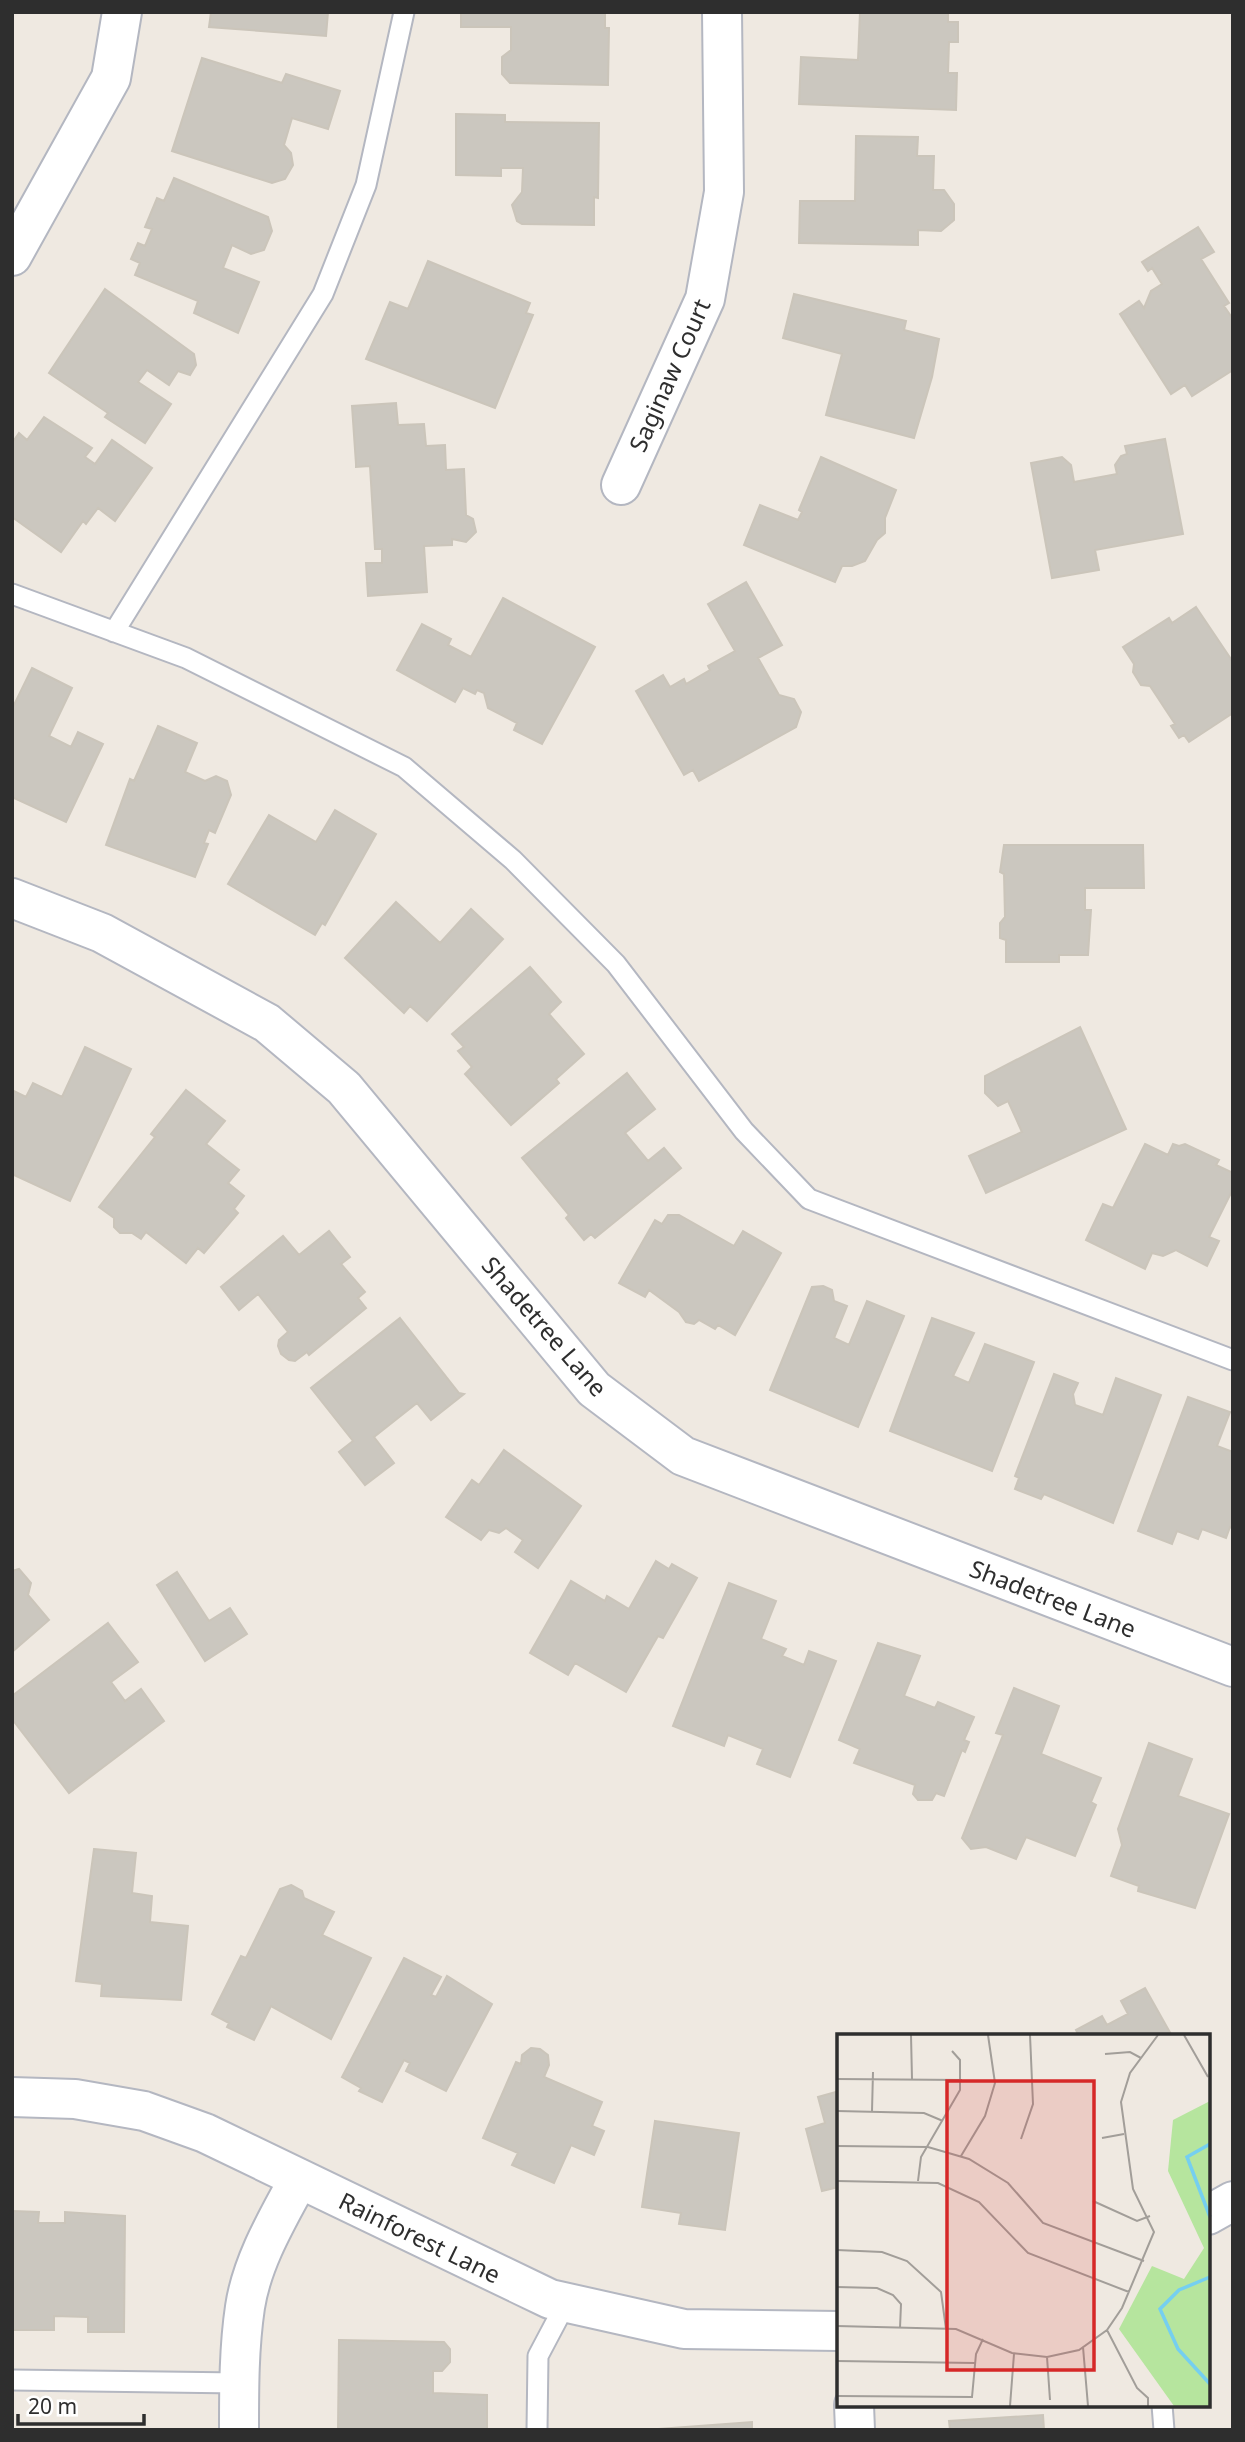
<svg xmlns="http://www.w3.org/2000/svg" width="1245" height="2442" viewBox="0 0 1245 2442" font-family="'Noto Sans',sans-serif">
<rect width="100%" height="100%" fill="#efe9e1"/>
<!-- building -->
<path fill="#cbc7bf" stroke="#cbc5ba" stroke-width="2" d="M211,12H328L326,36L209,27Z
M461,12H605V28H609L608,85L510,83L502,74V57L511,50V27H461Z
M860,12H948V22H958V42H949L948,73H957L956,110L799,104L801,57L858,60Z
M202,58L282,83L286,74L340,91L328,129L292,118L284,145L291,153L293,165L285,179L272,183L172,151Z
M456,114L505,115V122L599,123L598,198L594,197V225L522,224L517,221L512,205L522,192L523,168H501V176L456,175Z
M856,136L918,137L917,156H934L933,190H944L954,204V220L941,231L918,230V245L799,243L800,201H855Z
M174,178L268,217L272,231L264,250L251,254L232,245L223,268L259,282L238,333L194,313L198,301L135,275L140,263L131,259L138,243L145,246L152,229L145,227L157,198L164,201Z
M1198,227L1214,252L1201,259L1229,303L1224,306L1233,319V370L1192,396L1185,385L1171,394L1120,314L1139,301L1144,308L1151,291L1162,284L1152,268L1148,271L1142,262Z
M428,261L530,303L526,313L533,315L495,408L366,359L390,302L408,309Z
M105,289L194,354L196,365L190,375L178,371L169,385L147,370L138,382L171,404L145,443L105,417L108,413L49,373Z
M794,294L906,321L904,330L939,339L932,377L914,438L826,415L842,354L783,338Z
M396,403L398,425L424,424L426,446L445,445L446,470L464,469L466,515L473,519L476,532L466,542L452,539V545L424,546L427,592L368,596L366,563H382V549H375L370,466L356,467V464L352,406Z
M44,417L92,448L85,457L95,464L112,440L152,468L115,521L98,508L86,524L83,521L61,552L12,517V443L19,433L27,440Z
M1165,439L1183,534L1095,550L1099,570L1052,578L1031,463L1062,457L1071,465L1074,482L1117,474L1115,465L1121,456L1127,454L1125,446Z
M821,457L896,490L885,518V533L877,540L865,561L852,566H842L835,582L744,545L760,505L798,520L802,512L799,510Z
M746,582L782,645L758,658L779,695L794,699L801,712L796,727L699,781L693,770L684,775L636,691L663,675L670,687L684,679L686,684L710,670L708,666L735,651L708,604Z
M503,598L595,647L542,744L514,730L517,723L488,708L484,693L477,690L475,694L463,688L455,702L397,670L422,624L451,639L448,645L471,657Z
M1196,607L1233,662V713L1189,742L1184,735L1179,738L1171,726L1175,724L1173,721L1150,686L1141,685L1133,672L1134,664L1123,647L1169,618L1172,623Z
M32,668L72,688L49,736L71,747L78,732L103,744L66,822L12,797V709Z
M158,726L197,743L185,772L205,781L216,776L227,781L231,795L215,833L209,830L204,843L208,844L195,877L106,845L130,779L134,781Z
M335,810L376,834L325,925L322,923L315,935L228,884L269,815L316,842Z
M1004,845H1143L1144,888H1085V910H1091L1088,955H1059V962H1006V940L1000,938V923L1005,917L1004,874L1000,872Z
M396,902L440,943L471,909L503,939L427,1021L410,1006L404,1013L345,958Z
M530,967L561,1002L549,1014L584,1054L556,1079L559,1083L511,1125L465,1074L472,1067L458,1051L464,1047L452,1034Z
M1080,1027L1126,1129L986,1193L969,1156L1022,1132L1008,1101L998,1106L985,1093V1076Z
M85,1047L131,1069L70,1201L12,1174V1090L26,1097L33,1083L62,1097Z
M627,1073L655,1109L625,1133L648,1161L664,1148L681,1168L595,1238L591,1234L584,1240L566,1218L569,1215L522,1158Z
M186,1090L225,1121L206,1144L239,1170L228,1183L244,1196L234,1209L238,1213L204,1253L198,1248L186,1263L146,1232L141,1239L132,1233H120L114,1227V1218L99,1207L155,1137L151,1134Z
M1145,1144L1168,1155L1173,1144L1179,1146L1185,1144L1219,1160L1216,1165L1233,1173V1189L1209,1237L1219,1241L1207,1266L1176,1250L1163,1256L1152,1253L1145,1269L1086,1240L1103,1204L1113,1208Z
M668,1215H679L734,1246L743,1231L781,1253L735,1335L718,1325L715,1329L699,1320L694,1324L686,1322L679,1312L649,1290L645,1297L619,1283L655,1220L662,1224Z
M329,1231L350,1257L341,1264L365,1292L358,1298L366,1308L309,1355L307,1352L295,1361L289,1360L281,1354L278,1346L279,1340L288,1332L258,1294L239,1310L221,1287L283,1236L299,1255Z
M823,1286L832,1290L834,1301L847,1306L834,1338L849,1345L867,1301L904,1316L858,1427L770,1390L812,1287Z
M400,1318L459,1393L464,1394L431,1420L417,1403L374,1437L394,1463L365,1485L339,1452L353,1441L311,1388Z
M932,1318L974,1333L953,1376L969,1383L985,1344L1034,1362L992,1471L890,1431Z
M1054,1374L1078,1383L1073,1394L1075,1405L1103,1415L1116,1378L1161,1395L1113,1523L1044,1494L1041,1499L1015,1489L1019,1478L1015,1476Z
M1188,1397L1230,1412L1217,1446L1233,1452V1528L1230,1527L1226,1538L1202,1529L1198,1539L1177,1531L1172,1544L1138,1531Z
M504,1450L581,1506L538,1568L515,1552L523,1540L506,1528L499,1533L489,1530L481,1540L446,1517L472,1480L479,1485Z
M656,1561L669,1569L672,1564L697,1578L663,1638L658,1636L626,1692L575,1663L568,1675L530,1653L571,1581L605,1601L607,1596L629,1609Z
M19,1569L31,1583L28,1595L49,1620L12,1652V1571Z
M177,1572L209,1621L230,1608L247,1634L205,1661L157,1585Z
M729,1583L776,1601L761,1639L786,1649L782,1656L804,1665L809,1651L836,1661L790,1777L757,1764L763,1749L728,1735L724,1746L673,1726Z
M108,1623L138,1662L111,1682L125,1701L141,1689L164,1721L69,1793L12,1719V1696Z
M878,1643L920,1656L904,1696L935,1708L938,1702L974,1717L964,1740L969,1742L965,1752L962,1750L944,1796L936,1793L932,1800H918L913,1794L915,1785L854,1763L860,1749L839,1740Z
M1014,1688L1059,1706L1041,1754L1101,1778L1091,1802L1096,1805L1075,1856L1026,1837L1016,1859L986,1847L971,1849L962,1838L1003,1735L996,1733Z
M1149,1743L1192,1759L1178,1796L1229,1814L1195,1908L1138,1891L1139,1886L1111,1876L1122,1845L1118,1829Z
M94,1849L136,1853L132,1893L152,1896L150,1922L188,1926L181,2000L101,1996L102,1984L76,1981Z
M291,1885L302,1891L304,1898L334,1912L322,1935L371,1958L331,2039L271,2006L254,2040L227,2027L229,2023L212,2014L241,1956L246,1958L280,1889Z
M404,1958L441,1977L431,1995L436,1997L447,1976L492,2004L446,2091L406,2071L410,2063L404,2060L382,2102L359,2091L361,2088L342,2077Z
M1145,1988L1172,2036H1079L1076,2030L1102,2016L1107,2025L1128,2014L1121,2001Z
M531,2048L540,2049L548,2055L549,2065L544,2077L602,2102L592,2126L604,2131L594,2155L571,2145L554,2183L512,2165L518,2153L483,2138L516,2062L521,2064L522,2055Z
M839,2091V2187L822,2191L806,2129L825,2123L818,2097Z
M655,2121L739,2133L725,2230L679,2224L681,2213L642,2207Z
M12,2211L39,2212L38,2223H65V2212L125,2216L124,2332H88V2317L54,2316V2330H12Z
M339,2340L444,2342L450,2349V2362L442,2371H433V2393L487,2395V2430H338Z
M1043,2415L1044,2430H950L949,2421Z
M752,2422V2430H659V2429Z"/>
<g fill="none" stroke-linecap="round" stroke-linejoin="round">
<defs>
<path id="lane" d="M12,594L186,658L404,767L513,860L616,964L744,1131L809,1199L1233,1360
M114,632L323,294L366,185L404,12
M12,2380L239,2383
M1162,2405L1164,2430
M537,2430L538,2356L566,2303"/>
<path id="street" d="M12,256L111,78L122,12
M621,485L705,299L724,192L722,12
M12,898L102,933L267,1023L344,1088L594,1389L683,1456L1233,1667
M12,2097L75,2099L144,2111L205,2133L550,2299L684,2329L839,2331
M1208,2215L1233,2201
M854,2405L855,2430
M239,2430C239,2389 239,2347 245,2307C252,2261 278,2218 299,2179"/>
</defs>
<!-- lane casing -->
<use href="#lane" stroke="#b4b7c1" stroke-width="23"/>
<!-- street casing -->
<use href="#street" stroke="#b4b7c1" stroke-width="42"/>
<!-- lane -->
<use href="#lane" stroke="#fff" stroke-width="19"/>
<!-- street -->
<use href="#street" stroke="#fff" stroke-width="38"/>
</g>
<g text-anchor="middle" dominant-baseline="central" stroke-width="7" stroke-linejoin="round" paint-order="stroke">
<!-- street labels -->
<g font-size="24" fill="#2e2e2e" stroke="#fff">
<text transform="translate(669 375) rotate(-66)">Saginaw Court</text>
<text transform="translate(545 1326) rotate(49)">Shadetree Lane</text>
<text transform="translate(1053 1598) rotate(21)">Shadetree Lane</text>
<text transform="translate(420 2237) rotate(26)">Rainforest Lane</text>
</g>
</g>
<!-- overview -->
<g transform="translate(837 2034)">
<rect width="373" height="373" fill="#efe9e1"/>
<path d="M373,67V372H337L282,295L315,232L347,245L367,214L331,137L336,86Z" fill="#b6e59e"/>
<path fill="none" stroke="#75cff0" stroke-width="3.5" d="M373,110L350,123L373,183M373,243L342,256L323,275L341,315L373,350"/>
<path fill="none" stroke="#a29e99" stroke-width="2" d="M74,1L75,45M347,1L371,43M268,20L293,18L304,24M0,45L125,46M0,77L87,79L106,87M35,77L36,38M265,104L287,100M184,105L196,70L193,1M0,112L91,113L132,125L171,149L206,189L307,227M124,122L148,82L158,49L151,1M0,147L101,149L142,168L191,219L292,258M81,147L84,123L123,56V26L115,17M256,167L300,187L313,182M0,216L45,218L70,227L104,258L109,295M0,253L40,254L56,261L64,270L63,294M0,292L119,295L175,319L210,323L242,316L270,296L285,274L317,198L296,155L284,68L293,39L321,1M270,296L300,354L311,364V372M246,313L251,372M210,323L213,366M0,327L138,329M0,362L135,363L139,320L146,305M173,372L177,320"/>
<path fill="#d62828" fill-opacity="0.15" stroke="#d62828" stroke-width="3.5" d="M110,47H257V336H110Z"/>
<rect width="373" height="373" fill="none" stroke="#2e2e2e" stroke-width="3.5"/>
</g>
<!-- border -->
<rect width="1245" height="2442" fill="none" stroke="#2e2e2e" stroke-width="28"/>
<!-- scale -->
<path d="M18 2414v10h126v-10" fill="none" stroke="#2e2e2e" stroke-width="3.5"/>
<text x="28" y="2414" font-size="21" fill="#2e2e2e" stroke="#ffffff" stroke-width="5" paint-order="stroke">20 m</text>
</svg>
